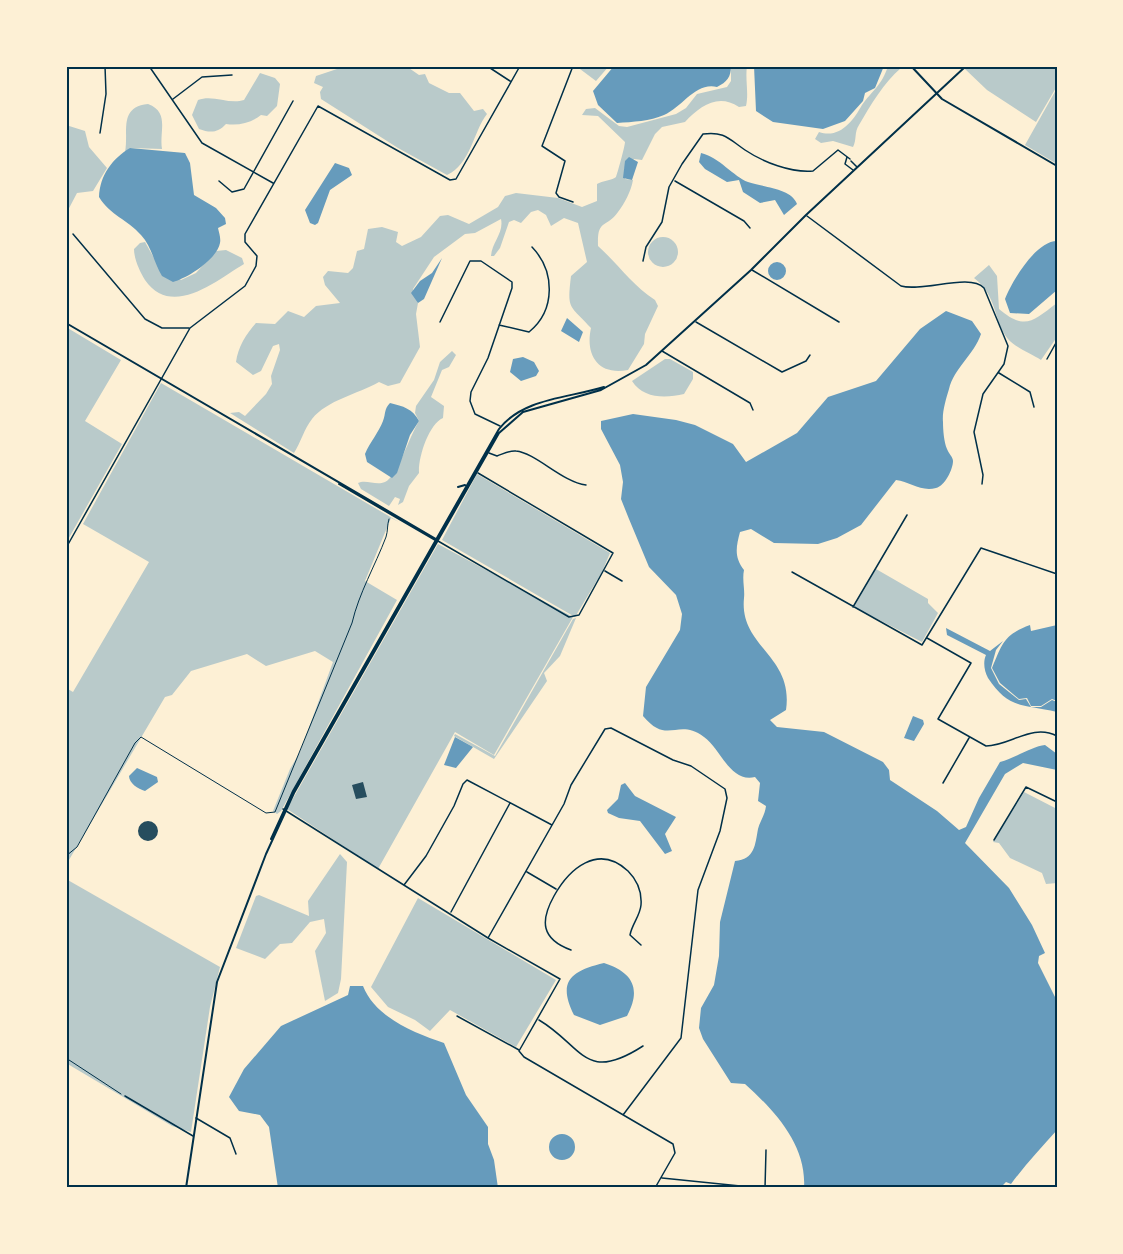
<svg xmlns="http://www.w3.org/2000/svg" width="1123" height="1254" viewBox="0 0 1123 1254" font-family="'Times New Roman',serif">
<rect width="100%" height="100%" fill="#fdf0d5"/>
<!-- green -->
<path fill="#b9caca" d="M346,66H406L419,75L425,74L429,83L449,93H460L474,111L483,109L487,114C473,132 471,164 447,175L398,148L321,99L320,92L323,87L314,83L316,76Z
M576,66H609L596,81Z
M731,66H747C745,80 749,93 746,106L739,107C718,93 700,106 685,122L662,127L655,134L642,160L634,159L624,169L625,179L633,180C631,191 625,203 618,212C606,229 597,218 598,246C618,264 632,285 655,300L658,306L645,334L644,344L628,370C598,376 585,355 591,328C569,304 567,310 571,276L587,262L578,223L564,218L551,226L546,215L538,210L531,212L521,223L514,220L509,222L500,248L494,256H491C492,242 504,233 501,219L475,233L465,234L434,257L413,289L418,303L416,314L420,347L400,383L388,386L379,382C358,394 327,400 312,419C304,429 301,442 294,453L230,413L239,412L245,416L266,394L272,384L271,376L280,350L279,344L273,346L261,371L253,375L236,362C238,347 246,334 256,323L275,324L288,311L304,317L316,306L340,303L325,285L323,277L328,271L348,273L353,268L357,251L364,249L368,229L382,227L398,232L396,242L402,246L421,237L440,216L448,215L469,224L498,207L505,196L516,193L558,198L582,207L597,201V184C602,181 613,180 616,177C617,175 625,146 625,142L598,116L582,115L586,109L595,108L619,126L627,127L676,114L686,108L697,94L727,87L731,81Z
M888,66L901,68C884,82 870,106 859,125C854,132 857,140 853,147L833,141L821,143L815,139L819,132C840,139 853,121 862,105C872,91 882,85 888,66Z
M969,66H1057V86L1036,122L987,90L965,69Z
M260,73L275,78L280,84L277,106L267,116L261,115C251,123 238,126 226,124C218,133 210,133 199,129L192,115L198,100C213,94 229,105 244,100Z
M1057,88V164L1025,145Z
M148,104C170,112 159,132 162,149L131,148L125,152C129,132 118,107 148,104Z
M66,125L85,131L89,147L107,168L93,191L77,193L66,214Z
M648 252a15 15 0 1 1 30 0a15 15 0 1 1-30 0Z
M145,242L154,258L181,280L196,273L216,251L226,250L242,258L244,264C217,280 172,319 145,280C140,272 134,259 134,249L140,243Z
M989,265L997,276L999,309C1025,331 1033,321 1057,303V337L1041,360C1032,354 1016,348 1008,339C993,321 998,296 974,278Z
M66,327L121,360L85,421L122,444L66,543Z
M452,351L456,355L449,367L442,370L431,397L444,406L443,418C429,424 418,457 419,473L409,486L403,502L398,505L400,499L395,497L389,506L361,489L358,483C366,479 376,486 385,482C397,477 410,435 419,421L415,413L416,406L434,380L440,362Z
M665,359H670L693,372V379L684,394C666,398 643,399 632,381Z
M161,383L399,522L391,518L365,581L397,600L281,811L277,814L273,811L290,769L300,752L333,662L315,651L266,666L247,654L191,671L172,695L165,697L66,865V688L73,692L149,562L83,524Z
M477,474L610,553L602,572L575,617L442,540Z
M438,544L573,617L494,755L455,732L378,869L287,809Z
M876,569L928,599V603L938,613L922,642L854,607Z
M576,618L560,656L544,673L547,681L494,759L454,736L455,734L495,756L573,619Z
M1024,792L1057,809V883L1046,884L1042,873L1010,858L999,843L993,842Z
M340,854L347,862L341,979L338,993L325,1001L315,951L326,933L324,919L310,922L292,943L280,944L265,959L236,948L256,896L259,895L309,916L308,901Z
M66,879L220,967L210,1007L191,1132L172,1126L66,1063Z
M418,898L556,980L516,1047L450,1010L430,1031L415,1020L388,1007L371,987Z"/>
<!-- water -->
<path fill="#669bbc" d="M614,66H731C731,77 727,82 717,87C695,82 683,107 664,115C650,121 633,122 617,123L598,105L593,91Z
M754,66H884L875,88L865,93L863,101L845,121L823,129L773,122L756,111Z
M130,148L185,153L190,163L194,195L216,208L225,218L226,224L218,228C219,233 221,238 220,243C217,259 188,278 173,282L162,276C154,263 152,247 141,235C127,219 111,216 99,197C100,175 112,159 130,148Z
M701,153C719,157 734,177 748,182C761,187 792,188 797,204L784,215L775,200L760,203L743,192L739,180L727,182L705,169L699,162Z
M629,157L638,162L632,180L623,178L625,161Z
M335,163L349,168L352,175L330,190L318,223L315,225L310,223L305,210Z
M1057,241V290L1029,314L1010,313L1005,299C1012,281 1036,241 1057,241Z
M442,258L424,299L418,303L411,293L420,281L432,273Z
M768 271a9 9 0 1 1 18 0a9 9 0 1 1-18 0Z
M946,311L972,321L981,334C974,355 954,368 949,389C946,399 942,412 943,422C943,430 944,442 947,449C949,454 953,457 953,461C953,469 945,486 936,488C921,492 910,482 896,480L861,525L837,538L818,544L774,543L751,529L740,532C736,547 734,557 744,570C742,580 745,589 744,598C739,647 794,655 786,710L770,720L777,727L824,732L883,762L889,770L890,780L937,811L959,830L966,827L979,798L1000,762C1015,758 1033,746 1045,745L1057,754V770L1023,763L1005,774L965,843L1009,888L1032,925L1045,953L1039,956L1038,963L1057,1001V1130C1041,1148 1025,1165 1011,1184L1006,1182L1000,1188H804C807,1145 774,1110 745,1084L731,1083L703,1039L699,1028L701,1008L714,985L719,956L720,922L735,861C755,859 755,845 758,829C760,821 765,815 766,806L758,801L760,783L755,777C730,783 721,749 704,737C677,717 668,746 643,716L646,687L680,630L682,614L676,595L649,567L629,519L621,499L623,482L620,465L601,429V421L633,414L676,420L695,425L733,444L746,462L797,433L828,397L876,381L920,329Z
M567,318L583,332L579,342L561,331Z
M523,357L534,362L539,371L536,376L521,381L510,372L513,359Z
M390,403C403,406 413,409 419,421L410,435L397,473L392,478L367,462L365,454C370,442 379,432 383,421C386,413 384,409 390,403Z
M1030,625L1031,631L1057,625V701L1052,699L1041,706H1031L1027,698L1019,699L1000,683L992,668C1002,645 1003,635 1030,625Z
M946,628L990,651L1003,641L996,650L991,668L999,684L1019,700L1026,699L1031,707H1041L1052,700L1057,702V712C1024,704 1009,710 988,678C984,671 983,661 986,655L947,635Z
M913,716L923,720L924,724L914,741L904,738Z
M455,737L473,747L456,768L444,765Z
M137,768L157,777L158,782L145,791C138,789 129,783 129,776Z
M625,783L635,796L676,817L665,834L672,851L665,854L640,821L619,818L608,813L607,810L618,799L621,785Z
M604,963C632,972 642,988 627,1016L600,1025L574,1015C557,981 571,971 604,963Z
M350,986H363C375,1017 414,1033 444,1043L466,1095L488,1127V1144L494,1160L498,1188H278L269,1127L260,1115L239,1111L229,1097L244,1069L281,1026L348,995Z
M549 1147a13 13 0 1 1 26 0a13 13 0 1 1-26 0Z"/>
<!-- building -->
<path fill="#264d5e" d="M363,782L367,797L356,799L352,785Z
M138 831a10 10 0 1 1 20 0a10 10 0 1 1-20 0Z"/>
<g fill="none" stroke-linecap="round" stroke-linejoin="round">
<!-- path -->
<path stroke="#003049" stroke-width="1" d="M66,856L77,847L135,743L141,737L266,813L275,812L352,623C359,593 375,566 386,537C388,531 387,525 389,519
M66,1058L121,1094"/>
<!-- minor -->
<path stroke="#003049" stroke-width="1.5" d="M149,66L202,143L273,183
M487,66L510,81
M573,66L542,146L565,161L556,193L559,197L573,202
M173,99L202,77L232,75
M100,133L106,94L105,66
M847,157L845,164L853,170
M851,161L857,167
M219,181L232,192L244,189L293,101
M675,181L744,221L750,228
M807,216L901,286C923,292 970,273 984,288L1008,346L1004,364L983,394L974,432L983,475L982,484
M73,234L145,319L162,328H189
M643,261L646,247L662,222L669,187L682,164L703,134C724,131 729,139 745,150C763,162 791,173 813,171L838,150L850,159
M752,270L839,322
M440,322L470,261H481L512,282V288L488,358L471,392L470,401L475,414L500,426
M696,322L782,372L806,361L810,355
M499,325L529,332C556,310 555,271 532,247
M662,351L750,403L753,410
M1047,359L1057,341
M999,373L1030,392L1034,407
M489,453L497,456C503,454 510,450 516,451C536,453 562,482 586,485
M438,541L569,617L579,615L613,553L478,473
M66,548L190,328L245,286L256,266L257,256L245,242V234L318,106L450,180L456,179L520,66
M605,571L622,581
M792,572L922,645L981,548L1057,574
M853,607L907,515
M927,638L971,663L938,719L986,746C1010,746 1032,723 1057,736
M943,783L969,738
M283,809L488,938L560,979L519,1051L524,1057L673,1144L675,1153L655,1188
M994,840L1026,787L1057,802
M527,872L556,889
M404,885L426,856L454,806L463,784L467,780L552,825
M451,912L510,803
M488,938L564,804L571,785L605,729L611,728L673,760L691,766L725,789L727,798L720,831L698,890L681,1038L623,1115
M571,950C541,939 540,921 554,896C569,869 598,843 628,871C637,880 642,892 641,905C640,916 632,924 630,935L641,945
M457,1016L519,1050
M539,1020C583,1046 584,1084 643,1046
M125,1096L193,1136
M196,1118L230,1138L236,1154
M662,1178L760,1188
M765,1188L766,1150"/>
<!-- tertiary -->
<path stroke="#003049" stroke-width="2" d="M911,66L942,99L1057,166"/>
<!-- secondary -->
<path stroke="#003049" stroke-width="2" d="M66,323L436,539
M339,484L435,540
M458,487L465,485
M271,839L293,791L499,429C523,398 569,398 604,387
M186,1188L217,982L266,854L294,793L499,433L523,412L601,390L646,365L751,270L806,215L966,66"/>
</g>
<!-- border -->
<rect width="1123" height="1254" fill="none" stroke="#fdf0d5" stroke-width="135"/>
<rect x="68" y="68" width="988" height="1118" fill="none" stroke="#003049" stroke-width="2"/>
</svg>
